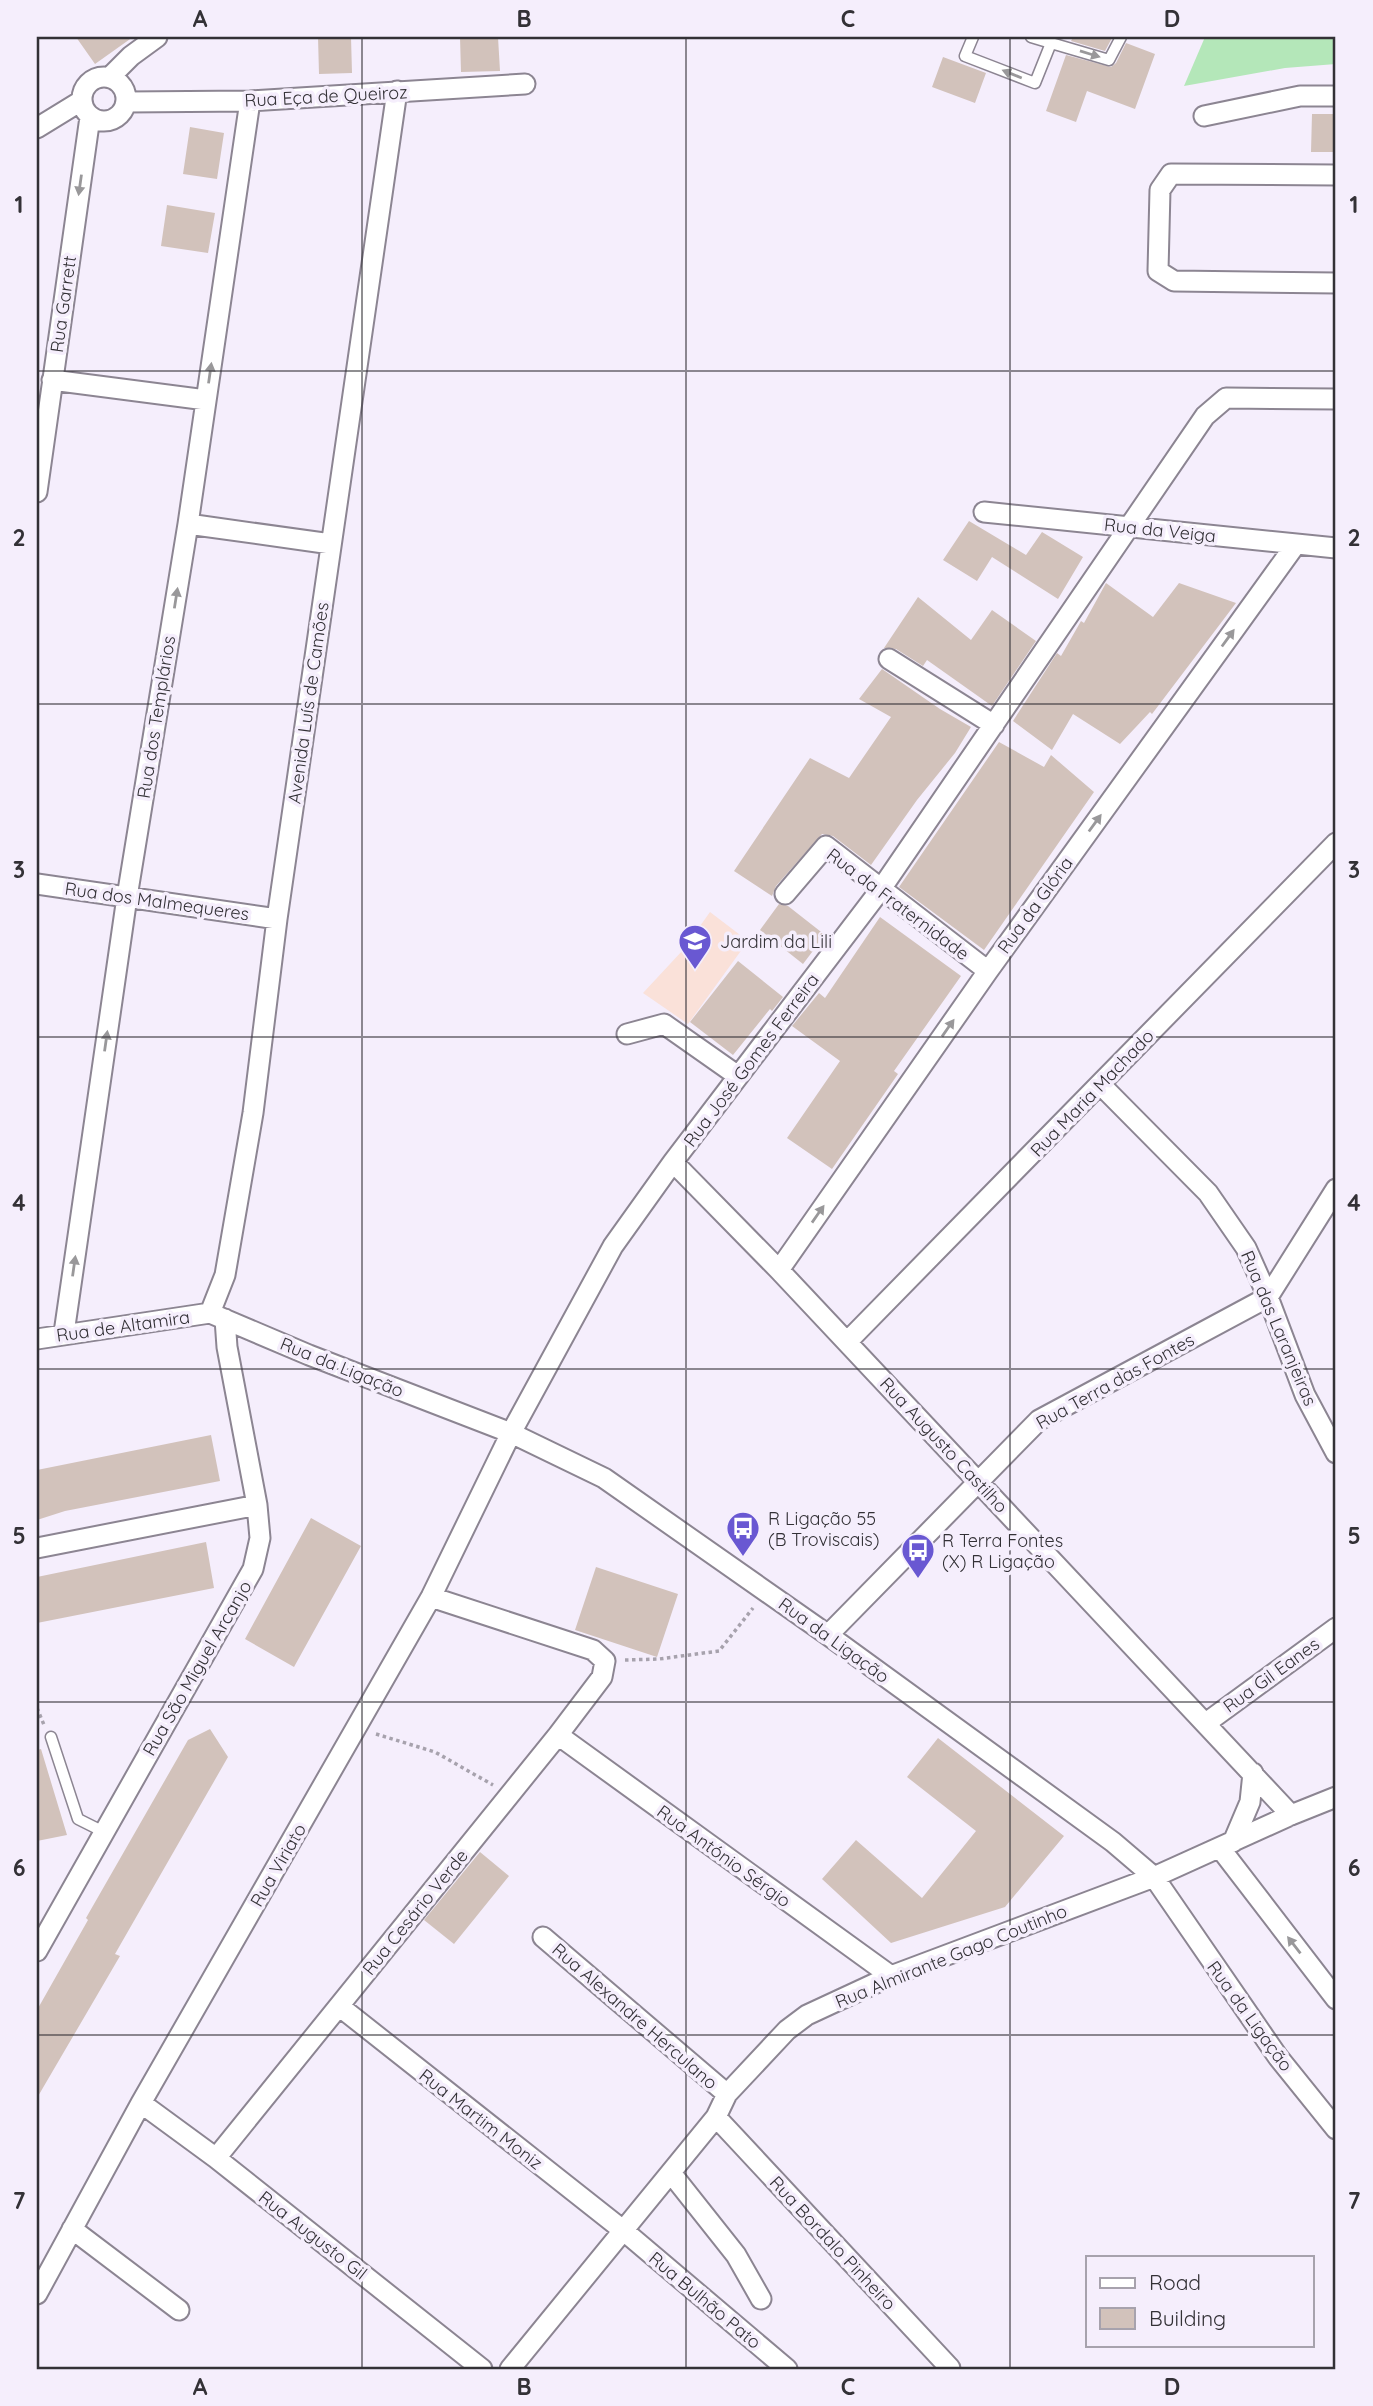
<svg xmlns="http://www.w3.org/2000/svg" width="1373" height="2406" viewBox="0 0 1373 2406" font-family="Quicksand,sans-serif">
<rect width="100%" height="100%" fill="#f5eefc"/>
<!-- education -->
<path fill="#fae1d9" d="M710,912L748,941L688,1024L643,993L683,950Z"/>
<!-- green -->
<path fill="#b4e7b9" d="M1205,37H1336V64L1285,68L1184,86Z"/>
<!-- building -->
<path fill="#d2c2bb" d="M76,37H133L95,64Z
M318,37H351L352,73L319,74Z
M460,37H498L500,71L461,72Z
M1073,37H1109L1112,38L1105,51L1071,41Z
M1126,43L1155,54L1135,109L1087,91L1076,122L1046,111L1066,55L1111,67L1116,63Z
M943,57L986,73L975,103L932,87Z
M1312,114H1336V152H1311Z
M190,127L224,133L217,179L183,174Z
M167,205L215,213L208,253L161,246Z
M969,521L1026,555L1042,532L1083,557L1058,599L992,557L977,581L943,560Z
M1106,583L1153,617L1179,583L1236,603L1152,714L1150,712L1120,744L1073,714L1052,750L1013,721L1057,653L1061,656L1081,621L1084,623Z
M918,597L971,640L992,610L1036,641L992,706L927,660L923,666L896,649L884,648Z
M882,669L940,709L971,727L955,753L917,800L871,865L833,836L822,834L776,886L772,896L734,871L810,758L849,778L891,717L859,699Z
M999,742L1044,767L1051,755L1094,792L984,950L899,887Z
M779,904L788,906L825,935L803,964L760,930Z
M880,917L961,976L894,1071L898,1074L832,1169L787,1138L840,1061L792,1026L819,993L825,998Z
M738,961L783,997L772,1011L770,1009L733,1055L690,1022Z
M211,1435L220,1481L65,1511L37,1520V1470Z
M311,1518L361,1546L294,1667L245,1639Z
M206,1542L214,1588L37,1623V1577Z
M596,1567L678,1594L657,1657L575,1630Z
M210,1729L228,1757L115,1954L120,1956L37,2098V2010L88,1920L86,1918L188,1740Z
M938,1738L1064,1836L1005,1907L891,1943L822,1879L856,1840L922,1898L976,1831L907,1777Z
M41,1749L67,1835L37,1841V1750Z
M480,1852L509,1876L454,1944L424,1920Z"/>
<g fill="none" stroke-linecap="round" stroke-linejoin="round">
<defs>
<path id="service" d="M973,37L965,56L1035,83L1051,43L1031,37
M1050,37L1051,43L1109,60L1121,37
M51,1737L78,1819L104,1832"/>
<path id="minor" d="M82 99a22 22 0 1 1 44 0a22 22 0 1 1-44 0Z
M110,77L131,56L157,37
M127,102L250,101L525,84
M1204,116L1300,96H1336
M37,128L81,101
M1336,175L1171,174L1160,190L1158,271L1174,281L1336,283
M52,380L206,400
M37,492L90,117
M984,512L1336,548
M188,524L331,544
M889,659L994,725
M37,884L277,919
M785,894L826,846L988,971
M627,1034L664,1024L738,1076
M1100,1084L1208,1193L1246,1248L1268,1297L1305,1395L1336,1453
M673,1162L779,1270L1291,1815
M779,1270L988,971L1296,544
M210,1313L309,1355L511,1433L604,1478L828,1635L1113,1842L1154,1877L1278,2057L1336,2129
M210,1313L225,1275L253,1113L277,919L397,91
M64,1333L127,897L188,524L250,101
M37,1339L210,1313
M847,1342L1336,843
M37,1548L257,1505
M828,1635L1039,1420L1268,1297L1336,1189
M1206,1723L1336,1628
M558,1735L891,1976
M1233,1842L1250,1802L1253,1773
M1220,1848L1336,1999
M543,1937L727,2094
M37,1951L253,1569L260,1538L257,1505L227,1347L225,1319
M339,2006L624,2231L787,2369
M141,2103L216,2158L482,2369
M716,2117L950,2368
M216,2158L558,1735L602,1677L605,1661L593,1650L431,1597
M671,2173L736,2255L761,2299
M72,2229L179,2310
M37,2294L141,2103L431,1597L511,1433L613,1246L673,1162L881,889L1205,416L1226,398L1336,399
M510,2369L716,2117L727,2094L787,2030L807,2015L891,1976L1154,1877L1291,1815L1336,1797"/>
</defs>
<!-- service casing -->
<use href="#service" stroke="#8c8592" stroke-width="13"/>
<!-- minor casing -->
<use href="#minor" stroke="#8c8592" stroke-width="23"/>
<!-- path -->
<path stroke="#a7a2ad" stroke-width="3.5" stroke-dasharray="3.5 3.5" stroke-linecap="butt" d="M625,1660L659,1659L719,1651L753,1608
M37,1708L44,1725
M376,1734L435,1752L493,1785"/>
<!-- service -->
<use href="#service" stroke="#fff" stroke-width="10"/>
<!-- minor -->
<use href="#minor" stroke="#fff" stroke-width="19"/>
</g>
<!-- one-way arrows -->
<defs><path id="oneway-solid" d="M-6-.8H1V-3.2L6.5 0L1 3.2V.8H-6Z" transform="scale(1.75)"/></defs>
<g fill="#99989a">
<use href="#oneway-solid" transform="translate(1090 54) rotate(17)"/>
<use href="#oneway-solid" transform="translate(1012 74) rotate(-158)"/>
<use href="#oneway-solid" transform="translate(80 185) rotate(98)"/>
<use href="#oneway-solid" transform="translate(210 373) rotate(-82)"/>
<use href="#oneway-solid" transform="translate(176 598) rotate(-81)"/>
<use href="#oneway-solid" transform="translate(1228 638) rotate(-54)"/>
<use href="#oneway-solid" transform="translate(1095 823) rotate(-54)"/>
<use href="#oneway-solid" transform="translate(948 1028) rotate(-55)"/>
<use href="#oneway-solid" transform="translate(106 1041) rotate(-82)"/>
<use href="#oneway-solid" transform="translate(818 1214) rotate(-55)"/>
<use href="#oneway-solid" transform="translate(74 1266) rotate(-82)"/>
<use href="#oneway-solid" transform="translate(1294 1945) rotate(-128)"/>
</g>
<!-- grid -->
<path fill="none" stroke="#333136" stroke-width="2" stroke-opacity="0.55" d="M362,37V2369M686,37V2369M1010,37V2369M37,371H1336M37,704H1336M37,1037H1336M37,1369H1336M37,1702H1336M37,2035H1336"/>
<!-- icons -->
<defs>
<symbol id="school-pin" viewBox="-11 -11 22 30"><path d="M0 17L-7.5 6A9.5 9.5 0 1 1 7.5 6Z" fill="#6958d2" stroke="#f5eefc"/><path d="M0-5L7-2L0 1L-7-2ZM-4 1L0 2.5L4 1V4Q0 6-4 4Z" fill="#fff"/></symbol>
<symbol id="bus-pin" viewBox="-11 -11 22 30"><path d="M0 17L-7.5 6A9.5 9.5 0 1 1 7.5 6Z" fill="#6958d2" stroke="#f5eefc"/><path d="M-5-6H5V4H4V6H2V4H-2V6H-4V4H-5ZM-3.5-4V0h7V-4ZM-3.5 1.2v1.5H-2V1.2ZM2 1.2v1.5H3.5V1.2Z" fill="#fff"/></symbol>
</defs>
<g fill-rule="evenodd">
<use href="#school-pin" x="676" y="922" width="38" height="52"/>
<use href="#bus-pin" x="724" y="1509" width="38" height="52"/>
<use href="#bus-pin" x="899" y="1531" width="38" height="52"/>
</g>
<g text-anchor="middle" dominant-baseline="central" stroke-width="7" stroke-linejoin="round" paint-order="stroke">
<!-- street labels -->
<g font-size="18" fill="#333136" stroke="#f5eefc">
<text transform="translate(326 96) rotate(-3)">Rua Eça de Queiroz</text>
<text transform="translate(63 304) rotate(-82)">Rua Garrett</text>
<text transform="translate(1160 530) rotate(6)">Rua da Veiga</text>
<text transform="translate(308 703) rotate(-82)">Avenida Luís de Camões</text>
<text transform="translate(156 717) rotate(-81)">Rua dos Templários</text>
<text transform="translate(157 901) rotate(8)">Rua dos Malmequeres</text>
<text transform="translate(898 904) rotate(37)">Rua da Fraternidade</text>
<text transform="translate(1035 905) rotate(-54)">Rua da Glória</text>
<text transform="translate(751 1060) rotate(-53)">Rua José Gomes Ferreira</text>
<text transform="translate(1092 1093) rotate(-46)">Rua Maria Machado</text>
<text transform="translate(123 1326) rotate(-8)">Rua de Altamira</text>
<text transform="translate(1279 1328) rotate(67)">Rua das Laranjeiras</text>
<text transform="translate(342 1367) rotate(22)">Rua da Ligação</text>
<text transform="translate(1115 1381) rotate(-29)">Rua Terra das Fontes</text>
<text transform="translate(944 1445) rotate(47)">Rua Augusto Castilho</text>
<text transform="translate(834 1640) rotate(36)">Rua da Ligação</text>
<text transform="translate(197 1668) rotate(-60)">Rua São Miguel Arcanjo</text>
<text transform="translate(1271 1675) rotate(-36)">Rua Gil Eanes</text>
<text transform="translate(724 1856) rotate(36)">Rua António Sérgio</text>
<text transform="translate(278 1865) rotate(-60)">Rua Viriato</text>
<text transform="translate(415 1912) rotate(-51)">Rua Cesário Verde</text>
<text transform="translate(951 1956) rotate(-22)">Rua Almirante Gago Coutinho</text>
<text transform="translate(635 2016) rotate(41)">Rua Alexandre Herculano</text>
<text transform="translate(1250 2016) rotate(54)">Rua da Ligação</text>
<text transform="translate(481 2119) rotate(38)">Rua Martim Moniz</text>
<text transform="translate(313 2235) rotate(38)">Rua Augusto Gil</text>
<text transform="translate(833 2243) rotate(47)">Rua Bordalo Pinheiro</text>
<text transform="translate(705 2300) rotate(40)">Rua Bulhão Pato</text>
</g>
<!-- poi labels -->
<g font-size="18" fill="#333136" stroke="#f5eefc" text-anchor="start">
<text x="720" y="941">Jardim da Lili</text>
<text x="768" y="1518">R Ligação 55<tspan x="768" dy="21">(B Troviscais)</tspan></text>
<text x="942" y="1540">R Terra Fontes<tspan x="942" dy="21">(X) R Ligação</tspan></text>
</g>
</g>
<!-- border -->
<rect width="1373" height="2406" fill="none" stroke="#f5eefc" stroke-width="77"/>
<!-- legend -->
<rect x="1086" y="2256" width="228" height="91" fill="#f5eefc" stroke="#a7a2ad" stroke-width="2"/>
<rect x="1100" y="2278" width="35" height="10" fill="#ffffff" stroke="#a7a2ad" stroke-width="2"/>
<text x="1149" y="2290" font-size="21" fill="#333136">Road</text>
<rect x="1100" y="2308" width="35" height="21" fill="#d2c2bb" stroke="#a7a2ad" stroke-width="2"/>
<text x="1149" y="2326" font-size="21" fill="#333136">Building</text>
<rect x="38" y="38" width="1296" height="2330" fill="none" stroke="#333136" stroke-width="2.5"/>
<g font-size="23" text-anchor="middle" font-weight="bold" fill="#333136">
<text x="200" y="27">A</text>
<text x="524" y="27">B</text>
<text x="848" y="27">C</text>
<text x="1172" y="27">D</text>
<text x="19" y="213">1</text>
<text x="1354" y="213">1</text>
<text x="19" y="546">2</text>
<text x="1354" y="546">2</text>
<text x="19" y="878">3</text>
<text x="1354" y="878">3</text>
<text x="19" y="1211">4</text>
<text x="1354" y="1211">4</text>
<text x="19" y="1544">5</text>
<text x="1354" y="1544">5</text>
<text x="19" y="1876">6</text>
<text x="1354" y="1876">6</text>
<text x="19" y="2209">7</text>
<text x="1354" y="2209">7</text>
<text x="200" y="2395">A</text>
<text x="524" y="2395">B</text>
<text x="848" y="2395">C</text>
<text x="1172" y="2395">D</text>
</g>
</svg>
